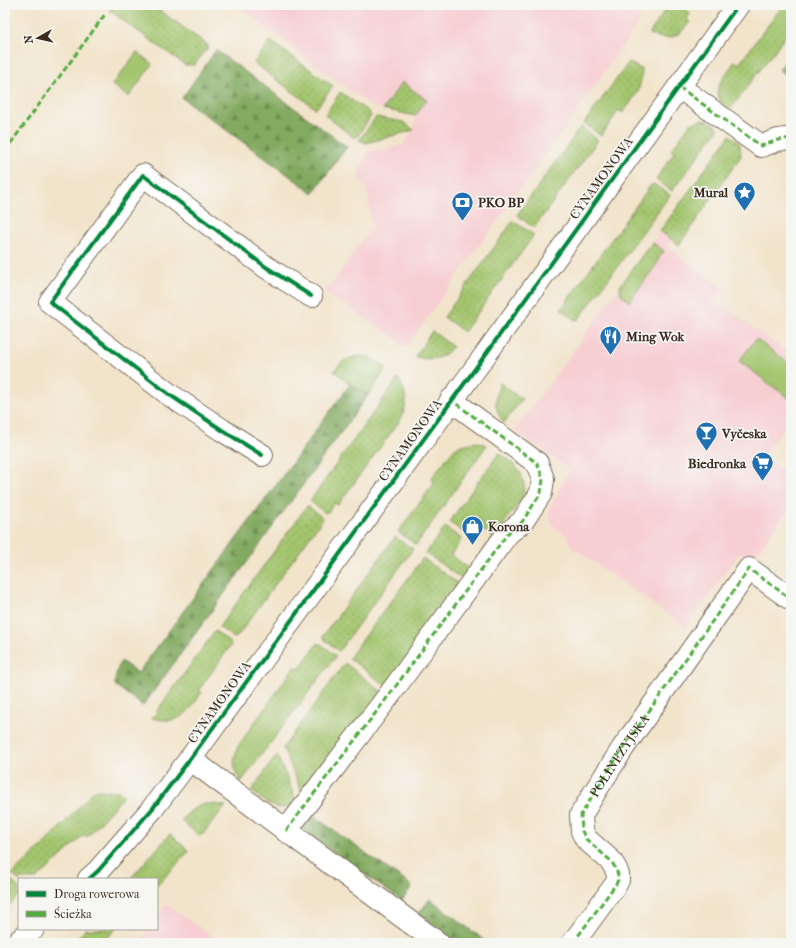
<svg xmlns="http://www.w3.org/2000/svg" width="796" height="948" viewBox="0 0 796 948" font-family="'IM FELL French Canon',serif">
<defs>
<pattern id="grass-dots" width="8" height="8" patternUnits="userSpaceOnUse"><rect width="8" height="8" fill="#a3c56d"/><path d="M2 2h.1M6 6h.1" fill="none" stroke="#8da95e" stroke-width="1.8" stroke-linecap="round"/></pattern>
<pattern id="forest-firs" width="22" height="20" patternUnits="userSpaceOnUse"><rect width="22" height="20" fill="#82aa60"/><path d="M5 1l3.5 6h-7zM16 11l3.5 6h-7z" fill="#6c8b4f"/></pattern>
</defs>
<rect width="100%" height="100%" fill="#f6f6f2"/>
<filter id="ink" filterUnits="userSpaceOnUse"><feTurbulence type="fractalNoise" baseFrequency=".025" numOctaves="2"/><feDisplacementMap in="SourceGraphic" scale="8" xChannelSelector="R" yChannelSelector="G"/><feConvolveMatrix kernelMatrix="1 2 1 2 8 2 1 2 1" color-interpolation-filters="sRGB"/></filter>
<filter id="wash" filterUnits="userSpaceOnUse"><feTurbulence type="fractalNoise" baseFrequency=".012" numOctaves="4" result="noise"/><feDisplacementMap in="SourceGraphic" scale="16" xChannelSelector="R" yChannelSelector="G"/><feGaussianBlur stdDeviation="0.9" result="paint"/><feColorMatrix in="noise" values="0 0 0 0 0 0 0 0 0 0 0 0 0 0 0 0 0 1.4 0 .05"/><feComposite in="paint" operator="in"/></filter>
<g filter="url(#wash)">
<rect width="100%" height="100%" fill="#f2e4cb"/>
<!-- built -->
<path fill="#f7cfd3" d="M236,5H645L636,17L641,19L591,91L407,346H401L398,340L325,293L372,227L367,190L359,179V169L369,152L403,145L414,130L415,116L372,107Z
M660,231L673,239L668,246L679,253L677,255L724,289L716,301L787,352L791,347V418L763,456L791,477V505L751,561L740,553L685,628L674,619L572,547L566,535L552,525L549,516L550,506L570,470L515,431Z
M166,904L215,938L211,943H139L149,929H157V917Z"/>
<!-- grass -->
<path fill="url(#grass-dots)" stroke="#6f7846" d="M110,5H152L208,45V48L194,65H185L110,11Z
M669,5C678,5 685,6 690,14L687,19L690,22C687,25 684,30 681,32C672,40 659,39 649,34Z
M783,5H791V29L729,111L722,106L717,93L719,84L735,61L739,64Z
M270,41L333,86L316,109L254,63Z
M629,62L642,70L641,80L638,92L623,113L619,110L601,136L584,123Z
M402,82L427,100L415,116L383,109Z
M340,92L369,112L371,116L357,137H353L325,115Z
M376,117L403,122L414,130L366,143L359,140Z
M700,120L709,121L719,128L672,191L657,180V177L674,153L671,150L690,124Z
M581,127L598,140L534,228L517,215Z
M730,135L740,143L741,156L679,245L660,231Z
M654,184L670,195L579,319L575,320L561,309L651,185Z
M513,221L534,235L464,332L444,317Z
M652,242L664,251L658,259L659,261L629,302L621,294L620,286Z
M432,331L453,347C440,361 432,360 415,357Z
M360,356L369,357L387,368L368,395L350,384L334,371C343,360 345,359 360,356Z
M398,378C408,396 409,405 398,423L338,505L334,503L329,511L325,513L310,501Z
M500,383L522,399L504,423C494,409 494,399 500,383Z
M476,442L487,445L416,545L398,532L435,482L431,479L452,451L461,445Z
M499,453C511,460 525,472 524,488C524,492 522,496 521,500L463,580L426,553L445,527L462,539L451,555L470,569L493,537L474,523L466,534L449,522Z
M307,506L321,516L322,520L237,637L234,638L219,627Z
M395,537L413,549L339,651L325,640L323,636Z
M423,558L460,585L386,686L349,658Z
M215,631L230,642L231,645L199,690L202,692C188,713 181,726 152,718Z
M317,644H321L336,656L241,782C232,769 233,760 238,746L295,666L299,669Z
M345,663L382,692L303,795L283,748Z
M277,755L297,802C278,816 267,802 251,791Z
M94,790L119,791L124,796L87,837L84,835L37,879H19V881L12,874C41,848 68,820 94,790Z
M205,804H213L226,806L202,835H199L181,821C189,811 193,808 205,804Z
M170,834L187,849L188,852L157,886V879H130Z
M8,877L19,888V896L5,909V880Z
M84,929H116L102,943H74L75,940L85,930Z"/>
<!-- forest -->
<path fill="url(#forest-firs)" stroke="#5e6a3f" d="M216,50L347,147L313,193L182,98Z
M791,53V79L779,70Z
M350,384L368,395L143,706L115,685C115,676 117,669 121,661L138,673Z
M312,815L412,886L402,901L302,830Z
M430,899L488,943H458L419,913Z"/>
<!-- park -->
<path fill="#a3c56d" stroke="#6f7846" d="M137,52L152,64L129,97L112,85Z
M756,339L791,365V400L739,361Z"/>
</g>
<g filter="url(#ink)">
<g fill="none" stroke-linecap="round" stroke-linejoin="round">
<defs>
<g id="minor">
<path d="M679,87L761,146L778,140L791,138"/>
<path d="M262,455L222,430L170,395L50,302L143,175L266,267L311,296"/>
<path d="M190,759L438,943"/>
<path d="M286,831L313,795L390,694L508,533L522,522L541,493L543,479L537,463L451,400"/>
<path d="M89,879L98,871L153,808L190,759L483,358L738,5"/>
<path d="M17,943L33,929"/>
<path id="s1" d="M573,943L616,884L618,880V875L616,869L611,861L586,839L582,831L581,815L596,790L623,748L749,569L791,599"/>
</g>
</defs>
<!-- minor casing -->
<use href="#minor" stroke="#7b6b5b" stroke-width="24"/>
<!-- minor -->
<use href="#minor" stroke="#fff" stroke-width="22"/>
<!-- quiet -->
<path stroke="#55ab43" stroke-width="3" stroke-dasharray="6 3" stroke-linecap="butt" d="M679,87L761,146L778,140L791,138
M5,151L106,13
M286,831L313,795L390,694L508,533L522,522L541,493L543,479L537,463L451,400
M573,943L616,884L618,880V875L616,869L611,861L586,839L582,831L581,815L596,790L623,748L749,569L791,599"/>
<defs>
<path id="cycleway" d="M262,455L222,430L170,395L50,302L143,175L266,267L311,296
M89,879L98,871L153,808L190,759L483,358L738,5"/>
</defs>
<!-- cycleway casing -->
<use href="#cycleway" stroke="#f6f6f2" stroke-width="6"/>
<!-- cycleway -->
<use href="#cycleway" stroke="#00873e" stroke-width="4"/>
</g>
</g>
<!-- icons -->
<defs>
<symbol id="sight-pin" viewBox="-11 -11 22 30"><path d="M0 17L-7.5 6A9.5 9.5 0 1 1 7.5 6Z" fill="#1f6fb2" stroke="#f6f6f2"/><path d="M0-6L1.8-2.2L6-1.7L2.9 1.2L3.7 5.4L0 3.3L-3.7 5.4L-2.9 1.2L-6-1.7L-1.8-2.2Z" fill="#fff"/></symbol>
<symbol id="bank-pin" viewBox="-11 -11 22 30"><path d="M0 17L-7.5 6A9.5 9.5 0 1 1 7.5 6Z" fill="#1f6fb2" stroke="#f6f6f2"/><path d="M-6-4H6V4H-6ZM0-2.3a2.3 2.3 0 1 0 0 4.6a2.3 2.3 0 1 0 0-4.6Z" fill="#fff"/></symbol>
<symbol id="restaurant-pin" viewBox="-11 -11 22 30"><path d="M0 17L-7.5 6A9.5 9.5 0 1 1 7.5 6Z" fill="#1f6fb2" stroke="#f6f6f2"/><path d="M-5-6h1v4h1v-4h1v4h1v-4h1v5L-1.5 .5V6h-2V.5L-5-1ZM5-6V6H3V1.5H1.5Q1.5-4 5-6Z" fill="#fff"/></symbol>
<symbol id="bar-pin" viewBox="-11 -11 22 30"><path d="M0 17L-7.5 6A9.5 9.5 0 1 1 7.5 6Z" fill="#1f6fb2" stroke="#f6f6f2"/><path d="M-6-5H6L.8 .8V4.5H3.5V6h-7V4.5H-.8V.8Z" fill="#fff"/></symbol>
<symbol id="supermarket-pin" viewBox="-11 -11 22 30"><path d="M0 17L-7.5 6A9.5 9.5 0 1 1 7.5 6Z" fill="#1f6fb2" stroke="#f6f6f2"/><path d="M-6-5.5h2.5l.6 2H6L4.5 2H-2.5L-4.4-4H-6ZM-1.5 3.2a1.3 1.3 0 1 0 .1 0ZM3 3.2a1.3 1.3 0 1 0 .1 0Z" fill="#fff"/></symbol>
<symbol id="shop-pin" viewBox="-11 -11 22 30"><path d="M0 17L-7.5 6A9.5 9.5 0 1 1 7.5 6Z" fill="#1f6fb2" stroke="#f6f6f2"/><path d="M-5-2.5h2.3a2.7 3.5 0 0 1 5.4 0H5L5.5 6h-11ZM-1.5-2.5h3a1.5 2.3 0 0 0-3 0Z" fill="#fff"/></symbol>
</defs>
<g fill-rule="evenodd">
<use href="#sight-pin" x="732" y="180" width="25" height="34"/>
<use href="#bank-pin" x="450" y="190" width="25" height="34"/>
<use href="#restaurant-pin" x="598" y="324" width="25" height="34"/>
<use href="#bar-pin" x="694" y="420" width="25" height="34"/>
<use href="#supermarket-pin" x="750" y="450" width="25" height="34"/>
<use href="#shop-pin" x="460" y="514" width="25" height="34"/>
</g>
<g text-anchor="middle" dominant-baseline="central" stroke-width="3.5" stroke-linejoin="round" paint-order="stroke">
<!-- street labels -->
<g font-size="13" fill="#3b2a1e" stroke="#f6f6f2">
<text transform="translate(601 178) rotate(-54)">CYNAMONOWA</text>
<text transform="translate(410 440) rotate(-54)">CYNAMONOWA</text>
<text transform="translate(219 702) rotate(-54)">CYNAMONOWA</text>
<text stroke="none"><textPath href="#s1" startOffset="227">POLINEZYJSKA</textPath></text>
</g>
<!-- poi labels -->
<g font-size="13" font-weight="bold" fill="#3b2a1e" stroke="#f6f6f2" text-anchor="start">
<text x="728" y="192" text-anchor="end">Mural</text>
<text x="478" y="202">PKO BP</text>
<text x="626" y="336">Ming Wok</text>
<text x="722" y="433">Vyčeska</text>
<text x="746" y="463" text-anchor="end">Biedronka</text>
<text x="488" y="526">Korona</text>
</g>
</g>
<!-- margin -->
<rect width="796" height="948" fill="none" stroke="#f6f6f2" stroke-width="20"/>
<!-- legend -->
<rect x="18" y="878" width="140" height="52" fill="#f6f6f2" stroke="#aba49d"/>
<rect x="26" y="891" width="20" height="6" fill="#00873e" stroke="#aba49d"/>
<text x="54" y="898" font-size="12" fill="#3b2a1e">Droga rowerowa</text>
<rect x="26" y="911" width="20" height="6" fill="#55ab43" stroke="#aba49d"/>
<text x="54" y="918" font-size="12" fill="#3b2a1e">Ścieżka</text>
<!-- north arrow -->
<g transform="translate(38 38) rotate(262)" stroke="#f6f6f2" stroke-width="3" paint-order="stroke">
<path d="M0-3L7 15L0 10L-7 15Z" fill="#3b2a1e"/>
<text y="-6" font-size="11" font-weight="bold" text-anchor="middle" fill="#3b2a1e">N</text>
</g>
</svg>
